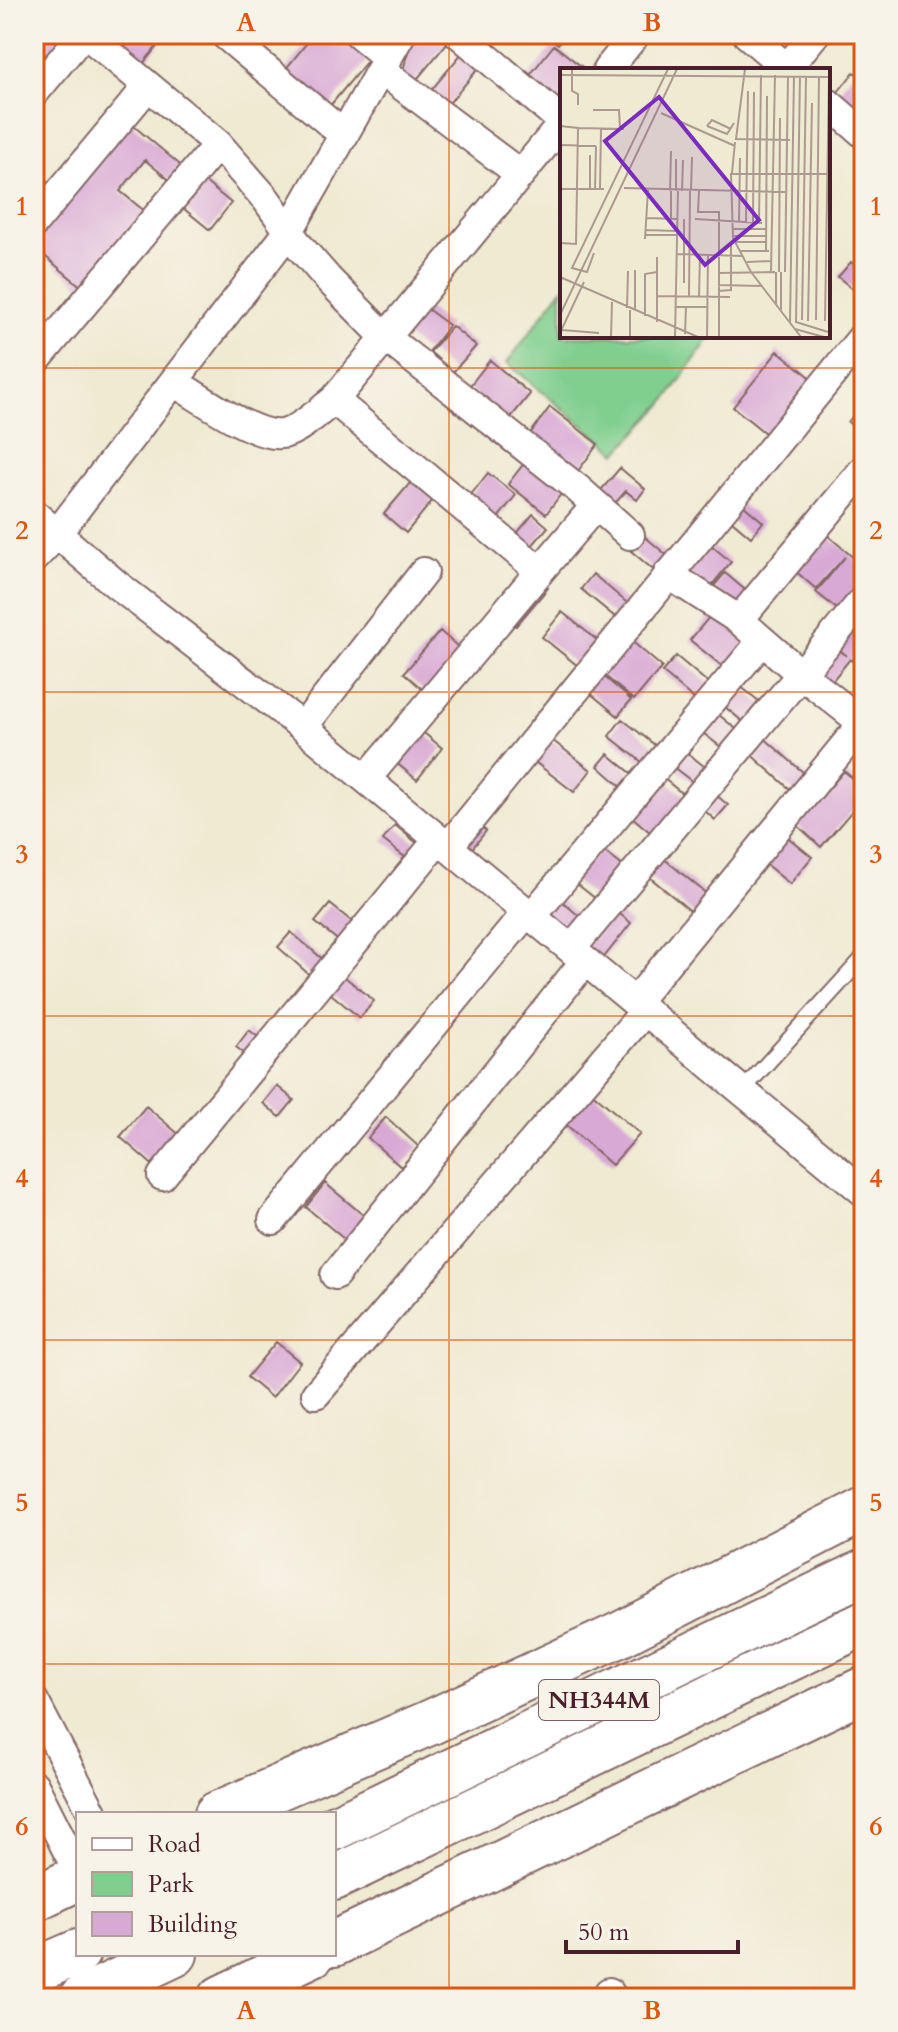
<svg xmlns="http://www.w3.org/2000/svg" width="898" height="2032" viewBox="0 0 898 2032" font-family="Cardo,serif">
<rect width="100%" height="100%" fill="#f7f3e8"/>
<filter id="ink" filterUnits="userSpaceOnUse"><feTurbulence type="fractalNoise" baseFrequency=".0125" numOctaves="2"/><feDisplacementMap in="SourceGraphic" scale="16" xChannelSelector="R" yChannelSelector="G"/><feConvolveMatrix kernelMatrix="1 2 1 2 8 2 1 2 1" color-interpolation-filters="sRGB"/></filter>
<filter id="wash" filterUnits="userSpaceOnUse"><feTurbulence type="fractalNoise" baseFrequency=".006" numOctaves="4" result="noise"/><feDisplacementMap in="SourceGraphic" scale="32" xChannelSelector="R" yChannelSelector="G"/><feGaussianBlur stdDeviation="1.8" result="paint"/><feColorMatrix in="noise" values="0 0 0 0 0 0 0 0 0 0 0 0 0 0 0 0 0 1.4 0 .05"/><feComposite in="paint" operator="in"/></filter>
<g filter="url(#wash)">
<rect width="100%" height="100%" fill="#efead2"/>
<!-- green -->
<path fill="#80cf8f" stroke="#65775d" stroke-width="2" d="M562,289V336H711L664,403L617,453L507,363Z"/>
<g id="blocks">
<!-- building -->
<path fill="#d9a9d5" d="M34,34H73L52,60L34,46Z
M125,34H157L163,39L138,70L113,49Z
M314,34H349L373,54L329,107L284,71Z
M413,34L453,36L413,84L402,74Z
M475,34H502L487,52Z
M545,34H567L558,44Z
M554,45L586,70H562V100L557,106L526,80Z
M462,53L483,63L445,108L428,94Z
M854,72L864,79V122L834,97Z
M129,122L185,169L173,183L145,160L120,191L148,214L84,289L34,247V235Z
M199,177L231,203L210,230L178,204Z
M851,262L864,273V298L838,277Z
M422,305L449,325L428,353L401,332Z
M452,326L476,346L453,372L430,352Z
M778,351L815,381L770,437L733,407Z
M490,360L530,394L508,421L468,388Z
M864,402V435L848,422Z
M550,407L598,444L575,475L527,438Z
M529,457L567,486L546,514L508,484Z
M620,468L645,489L637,500L626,491L610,509L596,496Z
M488,473L516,495L494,523L466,501Z
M416,476L437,495L406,533L384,514Z
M737,500L763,522L751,537L725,515Z
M533,514L548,527L524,555L509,543Z
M824,532L864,567V588L843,614L816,592L845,557L816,589L793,569Z
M643,535L669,557L656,572L631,551Z
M705,540L731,562L707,591L681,570Z
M725,573L751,595L739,610L713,587Z
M593,574L632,607L620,621L581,589Z
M539,581L548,588L516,626L507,618Z
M715,610L752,640L728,671L690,640Z
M562,612L603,645L583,670L542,637Z
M857,617L864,623V662L859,667L850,659L828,686L813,675L836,648L847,656L833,644Z
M440,631L466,654L430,696L404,673Z
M628,638L662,667L634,700L599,671Z
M676,656L713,687L700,704L662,672Z
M598,671L631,700L618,716L584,688Z
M740,686L765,706L748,726L724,706Z
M713,710L741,733L726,751L698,729Z
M622,719L661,750L647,766L609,736Z
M418,728L442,748L417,780L393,760Z
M762,736L813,781L799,797L748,752Z
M548,737L591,770L574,792L531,759Z
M680,747L710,771L698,786L668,763Z
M608,754L637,778L626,791L598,766Z
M844,771L864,788V797L821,847L797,825Z
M657,773L690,800L658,839L625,811Z
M715,794L728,805L715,820L702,808Z
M471,819L486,831L467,855L452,843Z
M395,825L418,844L406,858L383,840Z
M785,835L812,857L790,884L763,862Z
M601,849L629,871L601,903L572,880Z
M662,857L714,900L699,918L647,875Z
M557,897L586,922L570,940L542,915Z
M330,904L355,924L340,942L315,922Z
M615,910L631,923L601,961L585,948Z
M291,932L326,962L313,978L278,947Z
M340,973L374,1001L360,1018L325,989Z
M249,1030L262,1040L249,1057L236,1047Z
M277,1086L294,1100L280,1117L263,1103Z
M589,1090L640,1134L612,1165L562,1121Z
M146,1106L182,1137L156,1168L120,1137Z
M386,1117L419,1147L401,1167L368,1138Z
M325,1183L369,1220L350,1244L306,1207Z
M276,1342L300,1362L272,1398L247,1377Z"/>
</g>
</g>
<g filter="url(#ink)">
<use href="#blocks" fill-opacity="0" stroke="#846665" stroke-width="2"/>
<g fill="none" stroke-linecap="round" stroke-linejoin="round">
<defs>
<path id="lane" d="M742,1091L862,959"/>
<path id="street" d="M86,34L218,144L266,199L300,247L328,279L385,337L578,489L630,535
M224,34L344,135
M359,34L388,58
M459,34L562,121
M747,34L789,70
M787,68L815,34
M381,70L520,174
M607,70L636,34
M34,93L83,34
M828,103L864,134
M34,223L148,86
M34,363L218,144
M175,383C200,397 254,438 282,434C297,432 321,410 334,400
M34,514L117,585L303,727L864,1192
M34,558L56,535L289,231L401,34
M540,571L596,505
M668,574L739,620L801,674L864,724
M739,620L864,469
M303,727L424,572
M366,779L540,571L334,400L562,124
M448,847C588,677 725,505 864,335
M532,916L762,641
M571,949L864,599
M635,1002L863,723
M162,1176L439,839
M273,1220L527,912
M335,1275L585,961
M316,1394L645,1011
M34,1701L93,1814
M34,1785L78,1872
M609,1992L613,1998"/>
<path id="primary" d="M217,1814L429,1723L621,1634L864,1509
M34,1899L78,1878
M334,1944L864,1689
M221,1998L313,1954"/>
<path id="highway" d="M334,1828L864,1572
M334,1878L864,1623
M34,1971L78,1952
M82,1998L175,1954"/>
</defs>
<!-- lane casing -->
<use href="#lane" stroke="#846665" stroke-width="18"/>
<!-- street casing -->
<use href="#street" stroke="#846665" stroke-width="32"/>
<!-- primary casing -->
<use href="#primary" stroke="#846665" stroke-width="48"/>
<!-- highway casing -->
<use href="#highway" stroke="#846665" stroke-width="48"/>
<!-- lane -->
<use href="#lane" stroke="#fff" stroke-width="14"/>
<!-- street -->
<use href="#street" stroke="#fff" stroke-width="28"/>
<!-- primary -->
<use href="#primary" stroke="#fff" stroke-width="44"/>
<!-- highway -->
<use href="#highway" stroke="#fff" stroke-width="44"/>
</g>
</g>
<!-- grid -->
<path fill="none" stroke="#e0560e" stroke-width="2" stroke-opacity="0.55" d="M449,34V1998M34,368H864M34,692H864M34,1016H864M34,1340H864M34,1664H864"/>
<g text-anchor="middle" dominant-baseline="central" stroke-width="6" stroke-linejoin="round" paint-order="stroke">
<!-- shield labels -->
<rect fill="#f7f3e8" stroke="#7e5f64" stroke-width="2" x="539" y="1680" width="120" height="40" rx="6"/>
<g font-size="24" font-weight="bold" fill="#4a1f2b">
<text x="599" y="1700">NH344M</text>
</g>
</g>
<!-- overview -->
<g transform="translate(560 68)">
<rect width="270" height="270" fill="#efead2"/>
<path fill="none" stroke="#ad998f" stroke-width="2" d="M12,1V23L18,26V37M185,1L176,71L230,72M0,7L270,9M240,8L236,254L268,264M33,42H59L60,60M101,45L175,78M0,58L18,60L16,176L0,175M147,58L167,66L174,55M147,58L152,52L171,61M18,60L64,61M0,77L36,78M116,91V123M172,105L175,74M30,120V87M64,120L225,124M0,121H44M35,121L36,78M40,121L41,60M110,123L111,83M122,123L123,92M131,123L132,89M139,123L138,144H159V269M86,150L118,151M111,151V123M135,151L202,155M179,154L180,90M186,154L188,23M193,154L194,24M199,155L201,7M172,161H206M85,162L117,163M85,167H117M173,168H206M85,171L88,122M176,174H206M181,183H209M206,183L207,28M34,185L27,204L12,200L108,1M117,186L183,188M187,194L211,193M211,203L215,7M219,204L220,50M225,204L228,8M159,205L215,204M0,209L138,269M124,215V151M158,217L202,218M158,223L171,222V176M97,228L170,229M129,228L130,123M139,229L140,187M216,236V204M116,239H148M67,240L68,203M70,242V269M221,242V204M75,243V202M0,247L117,1M85,248V206L97,204M242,252L246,9M256,252L259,9M248,253L252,35M265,253L269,8M97,254V189M230,254L234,8M235,261L264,269M2,262L39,265M0,265L24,214M125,266L126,239M51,269L52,234M115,269L118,123M147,269L148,187M241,269L191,204L173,170L171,106H270"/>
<path fill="#7b2cbf" fill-opacity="0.15" stroke="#7b2cbf" stroke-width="4" d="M99,29L199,152L145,197L45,73Z"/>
<rect width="270" height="270" fill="none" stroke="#4a1f2b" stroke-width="4"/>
</g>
<!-- margin -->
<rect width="898" height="2032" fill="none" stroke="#f7f3e8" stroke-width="88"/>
<!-- legend -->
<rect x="76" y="1812" width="260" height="144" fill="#f7f3e8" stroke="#b29e9c" stroke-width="2"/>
<rect x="92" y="1838" width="40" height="12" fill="#ffffff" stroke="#b29e9c" stroke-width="2"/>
<text x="148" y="1852" font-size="24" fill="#4a1f2b">Road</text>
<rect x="92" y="1872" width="40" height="24" fill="#80cf8f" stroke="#b29e9c" stroke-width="2"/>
<text x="148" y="1892" font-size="24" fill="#4a1f2b">Park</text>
<rect x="92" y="1912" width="40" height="24" fill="#d9a9d5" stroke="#b29e9c" stroke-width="2"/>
<text x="148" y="1932" font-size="24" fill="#4a1f2b">Building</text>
<!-- scale -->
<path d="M566 1940v12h172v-12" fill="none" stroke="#4a1f2b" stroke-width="4"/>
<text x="578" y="1940" font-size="24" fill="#4a1f2b" stroke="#f7f3e8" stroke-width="6" paint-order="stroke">50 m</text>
<rect x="44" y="44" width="810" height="1944" fill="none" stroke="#e0560e" stroke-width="3"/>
<g font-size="26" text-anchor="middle" font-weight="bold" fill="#e0560e">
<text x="246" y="31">A</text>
<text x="652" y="31">B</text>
<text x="22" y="215">1</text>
<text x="876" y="215">1</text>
<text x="22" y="539">2</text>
<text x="876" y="539">2</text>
<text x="22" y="863">3</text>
<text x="876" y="863">3</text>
<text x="22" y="1187">4</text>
<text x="876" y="1187">4</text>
<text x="22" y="1511">5</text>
<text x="876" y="1511">5</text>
<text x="22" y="1835">6</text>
<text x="876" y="1835">6</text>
<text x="246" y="2019">A</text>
<text x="652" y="2019">B</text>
</g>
</svg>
